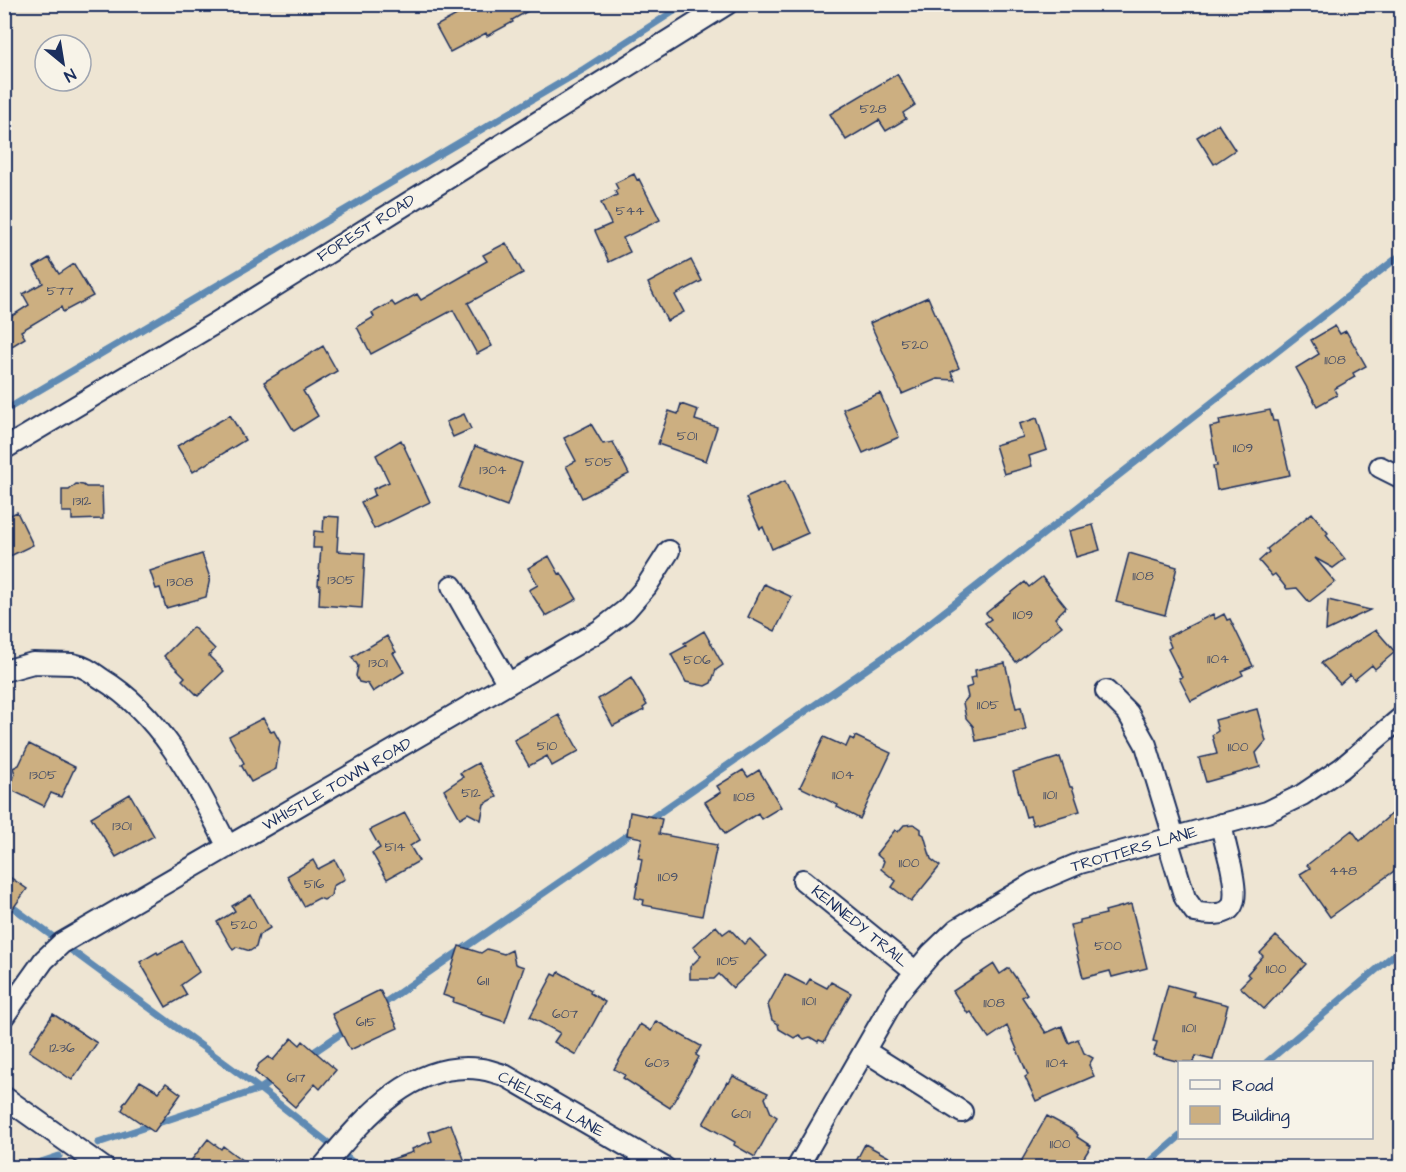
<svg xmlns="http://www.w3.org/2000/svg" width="1406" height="1172" viewBox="0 0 1406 1172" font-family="'Architects Daughter',sans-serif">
<rect width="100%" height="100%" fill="#eee5d3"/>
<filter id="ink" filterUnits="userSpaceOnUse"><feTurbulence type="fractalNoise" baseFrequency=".0167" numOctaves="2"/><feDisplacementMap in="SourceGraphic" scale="12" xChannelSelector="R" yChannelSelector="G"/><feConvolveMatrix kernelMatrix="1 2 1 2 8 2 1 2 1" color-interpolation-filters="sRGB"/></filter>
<g filter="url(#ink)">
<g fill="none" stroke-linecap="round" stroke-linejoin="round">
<!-- stream -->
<path stroke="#5e8ab3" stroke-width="7" d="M4,411L584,69L685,4
M646,822L904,643L1402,254
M7,903L260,1089L360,1168
M380,1006L635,830
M308,1056L349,1028
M1267,1062L1402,948
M98,1143L260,1089L275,1079
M23,1168L59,1156
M1143,1168L1180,1136"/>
</g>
<!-- building -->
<path fill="#ccaf81" stroke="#1b2f5e" stroke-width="1.5" d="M477,4H540L512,20L513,22L487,36L486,33L450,52L436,26Z
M897,74L915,105L903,113L906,119L886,131L879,120L846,140L830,114Z
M1218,124L1235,150L1214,164L1197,137Z
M634,174L637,180L639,179L660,220L623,238L630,252L609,262L595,231L611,224L601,203L617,195L615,191L618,189L615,183Z
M506,243L523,273L468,303L492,346L477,354L453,310L371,354L357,327L374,317L372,313L392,302L395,306L417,294L421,300L470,272L469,271L487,261L483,255Z
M49,258L59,274L74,264L93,296L63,312L61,307L21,331L25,338L4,351V304L12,316L29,305L23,294L43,283L34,267Z
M691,260L702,281L675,295L684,312L667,321L648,283Z
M928,297L959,368L951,372L955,380L937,379L902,394L870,323Z
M1335,326L1340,334L1346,331L1366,366L1353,373L1355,377L1334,389L1337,395L1317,406L1296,368L1319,354L1311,340Z
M323,346L337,371L303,391L318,416L294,431L264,382Z
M880,393L899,437L863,453L843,409Z
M681,404L698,410L695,420L717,427L706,461L658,444L669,411L678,414Z
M1270,410L1273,421H1277L1290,475L1217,490L1213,466H1217L1210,427L1220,425L1219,420Z
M464,414L471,429L453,437L446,422Z
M230,415L245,440L193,472L177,446Z
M1037,418L1047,450L1029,456L1032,466L1004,474L995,445L1023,437L1019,424Z
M591,424L603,444L613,442L629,474L582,498L566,466L576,461L564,438Z
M401,440L430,502L374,529L361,502L375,495L373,489L389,482L376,455Z
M475,446L522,463L507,506L459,488Z
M785,481L808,533L772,549L763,527L760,529L746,498Z
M76,484L83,485L86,487H102L103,519L72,520V512H62V490H69Z
M17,512L33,545L4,559V518Z
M1312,513L1328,533L1326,535L1345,559L1333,568L1315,558L1335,582L1309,602L1297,588L1287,589L1275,574L1272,576L1259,561L1269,552L1267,549Z
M324,516L339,517L337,551L365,553L362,608L319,605L320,585H318L321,548H313L314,531L323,532Z
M1093,525L1100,550L1076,557L1069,531Z
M1129,553L1177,567L1165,615L1116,602Z
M202,554L210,578L206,597L166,608L160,588L156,589L150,571Z
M549,556L559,574L561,573L577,599L546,616L529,590L538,585L528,568Z
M1042,577L1066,607L1055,618L1062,626L1016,662L985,623L991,619L986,613L1025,582L1029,587Z
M764,584L792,597L775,631L748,617Z
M1328,600L1370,610L1326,631Z
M1213,614L1215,619L1224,614L1227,620L1230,619L1253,666L1241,671L1243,675L1191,701L1179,678L1182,677L1168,649L1171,647L1167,637Z
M193,627L215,649L209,656L224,671L198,696L182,680L185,677L164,656Z
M1376,630L1395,652L1375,669L1372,665L1354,680L1350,675L1340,684L1321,663Z
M704,631L723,665L716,670L711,683L705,686L686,682L671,654L686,646L684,643Z
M387,636L396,652L393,653L404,672L373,692L368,684L359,682L356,676L358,666L352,657Z
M1005,663L1016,708L1021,707L1026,730L976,741L973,726L966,718L963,703L968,697L966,688L972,686L970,678L976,677L975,670Z
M631,678L647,705L643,708L644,710L613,726L598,699Z
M1257,709L1266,741L1256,753L1260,767L1206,782L1199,758L1217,754L1212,735L1218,731L1215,720Z
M559,715L579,751L552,766L547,756L529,766L514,740Z
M263,718L271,732L274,731L280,742L276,769L251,782L241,765L244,763L229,736Z
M855,736L891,753L860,819L837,807L838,805L800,787L824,737L846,747L850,738L854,740Z
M29,744L75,767L61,797L51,793L44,806L9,789L15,774L13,768L19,765Z
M1060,757L1070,787H1072L1080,811L1033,825L1030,816L1026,817L1013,772Z
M478,763L497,797L484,804L481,820L468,813L460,818L444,790L463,777L460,773Z
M743,770L748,777L759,770L781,807L761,819L758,813L725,834L705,802L721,792L717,786Z
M130,794L154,836L116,857L91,817Z
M1401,806V866L1330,917L1300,874L1310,868L1307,865L1352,830L1360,841Z
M630,812L662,819L659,834L717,845L702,916L643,905L644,900L635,898L642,859L638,858L642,838L627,835Z
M405,813L420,840L410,846L419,861L387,879L372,853L380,848L370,830Z
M914,824L921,829V833L924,835L931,859L940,866L911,902L892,887L896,881L881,869L884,861L876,854L895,830L898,832L904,825Z
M313,860L318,869L335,860L345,879L333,886L331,896L324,900L319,898L304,906L287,876Z
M4,873L27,889L4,921Z
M251,895L270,928L259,935L256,947L250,951L237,947L233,950L217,922L235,911L232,906Z
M1131,904L1147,968L1112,977L1110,971L1083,978L1070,925L1080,923V920L1106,914L1105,911Z
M716,926L723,934L730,929L744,944L750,939L767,956L733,988L719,974L714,979H690V967L701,956L693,947Z
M1276,936L1306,964L1264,1009L1240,987L1250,977L1247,974L1263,956L1260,953Z
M182,941L199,972L181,985L187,995L166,1007L140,962L157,952L158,954Z
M459,946L481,953L487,949L504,954L512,950L515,964L524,967L505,1022L481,1014L482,1012L453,1002L454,999L443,995Z
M994,964L1000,974L1009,968L1027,994L1022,997L1046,1033L1062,1026L1069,1043L1078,1039L1084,1053L1093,1058L1089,1065L1094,1076L1036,1101L1025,1077L1028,1075L1007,1026L989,1038L971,1012L968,1014L953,991Z
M559,972L591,990L590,993L605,1002L576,1055L554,1042L560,1033L530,1017L553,974L557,976Z
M785,974L806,985L810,979L827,988L831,982L851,993L824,1042L819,1040L818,1042L810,1037L804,1039L799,1035L794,1038L779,1029L778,1024L772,1020L768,1005Z
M1168,985L1194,992L1193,996L1228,1005L1213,1060L1196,1056L1194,1062H1180L1153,1055L1157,1042L1153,1041Z
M380,990L398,1028L350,1050L332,1014Z
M53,1014L97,1043L72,1080L29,1051Z
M656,1021L701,1046L696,1055L699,1057L670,1108L623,1078L625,1075L614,1069L640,1024L651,1031Z
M292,1038L300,1045L303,1041L336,1070L320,1089L315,1084L295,1107L255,1072L259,1064L268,1057L273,1060Z
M733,1076L768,1093L765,1098L771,1113L777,1117L755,1157L734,1145L735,1142L703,1124L727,1082L729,1083Z
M140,1081L159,1092L166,1083L181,1094L154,1132L122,1110L124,1106L123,1105Z
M1047,1116L1073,1130L1078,1135L1077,1137L1091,1146L1078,1167H1018Z
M451,1124L467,1167H376L375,1165L413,1152L412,1149L432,1141L429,1132Z
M208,1139L221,1149L223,1146L251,1167H186Z
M865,1144L907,1167H853Z"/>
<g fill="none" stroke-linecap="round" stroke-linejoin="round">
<defs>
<path id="minor" d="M4,449L214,324L727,4
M1380,467L1402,478
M452,586L508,684
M4,671L33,663L73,664C84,666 93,673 102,679C163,716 196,785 228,847
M1106,691L1128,713L1146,745L1174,837
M1167,839L1185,898L1195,912C1239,921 1238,901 1231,866C1227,852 1224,838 1221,824
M803,880L916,972
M4,1016L44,960L62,943L599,631L626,610L646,587L669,551
M865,1051L962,1112
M4,1097L104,1168
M322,1168C362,1121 411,1059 481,1069C489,1070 496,1073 504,1075L665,1168
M797,1168L897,994L931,954L957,929L1033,883L1080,863L1267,812L1302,795L1342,768L1402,717"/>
</defs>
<!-- minor casing -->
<use href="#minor" stroke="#1b2f5e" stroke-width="24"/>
<!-- minor -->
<use href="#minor" stroke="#f7f3e8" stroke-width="20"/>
</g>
</g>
<g text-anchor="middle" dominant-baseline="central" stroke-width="5" stroke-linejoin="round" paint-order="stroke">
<!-- number labels -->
<g font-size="14" fill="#474f67">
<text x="873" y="109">528</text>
<text x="630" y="211">544</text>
<text x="60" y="291">577</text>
<text x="915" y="345">520</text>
<text x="1335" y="360">1108</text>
<text x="687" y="436">501</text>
<text x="1243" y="448">1109</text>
<text x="599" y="462">505</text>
<text x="493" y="470">1304</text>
<text x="82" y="501">1312</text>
<text x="1143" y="576">1108</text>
<text x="341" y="580">1305</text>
<text x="180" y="582">1308</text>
<text x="1023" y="615">1109</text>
<text x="1218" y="659">1104</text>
<text x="697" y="660">506</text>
<text x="378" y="663">1301</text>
<text x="988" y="705">1105</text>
<text x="547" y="746">510</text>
<text x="1238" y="747">1100</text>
<text x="43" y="775">1305</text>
<text x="843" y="775">1104</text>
<text x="471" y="793">512</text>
<text x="1050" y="795">1101</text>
<text x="744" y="797">1108</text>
<text x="122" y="826">1301</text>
<text x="395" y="847">514</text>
<text x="909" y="863">1100</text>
<text x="1343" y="871">448</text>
<text x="668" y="877">1109</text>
<text x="314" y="884">516</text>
<text x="244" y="925">520</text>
<text x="1108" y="946">500</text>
<text x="728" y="961">1105</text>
<text x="1276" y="969">1100</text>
<text x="483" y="981">611</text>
<text x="809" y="1001">1101</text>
<text x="994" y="1003">1108</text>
<text x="565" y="1014">607</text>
<text x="366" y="1022">615</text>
<text x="1189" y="1028">1101</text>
<text x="62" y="1048">1236</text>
<text x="657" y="1063">603</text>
<text x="1057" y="1063">1104</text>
<text x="296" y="1078">617</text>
<text x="741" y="1114">601</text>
<text x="1060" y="1144">1100</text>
</g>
<!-- street labels -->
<g font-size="16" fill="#1b2f5e" stroke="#f7f3e8">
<text transform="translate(366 228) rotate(-32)">FOREST ROAD</text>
<text transform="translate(337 784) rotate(-30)">WHISTLE TOWN ROAD</text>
<text transform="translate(1134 849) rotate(-16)">TROTTERS LANE</text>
<text transform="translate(860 926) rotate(39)">KENNEDY TRAIL</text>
<text transform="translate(551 1104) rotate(29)">CHELSEA LANE</text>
</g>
</g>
<!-- margin -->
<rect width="1406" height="1172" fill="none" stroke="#f7f3e8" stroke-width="24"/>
<rect x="12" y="12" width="1382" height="1148" fill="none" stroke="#1b2f5e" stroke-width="2" filter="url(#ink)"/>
<!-- legend -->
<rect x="1178" y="1061" width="195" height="78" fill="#f7f3e8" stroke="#9fa5b1" stroke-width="1.5"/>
<rect x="1190" y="1080" width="30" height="9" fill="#f7f3e8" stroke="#9fa5b1" stroke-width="1.5"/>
<text x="1232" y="1091" font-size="18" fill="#1b2f5e">Road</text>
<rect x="1190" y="1106" width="30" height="18" fill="#ccaf81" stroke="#9fa5b1" stroke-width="1.5"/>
<text x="1232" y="1121" font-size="18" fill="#1b2f5e">Building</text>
<!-- north arrow -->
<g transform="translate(63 63) rotate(150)"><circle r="28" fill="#f7f3e8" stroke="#9fa5b1" stroke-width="1.5"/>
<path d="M0-4.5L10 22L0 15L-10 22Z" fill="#1b2f5e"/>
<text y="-9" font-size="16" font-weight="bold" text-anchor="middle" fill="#1b2f5e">N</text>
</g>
</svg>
